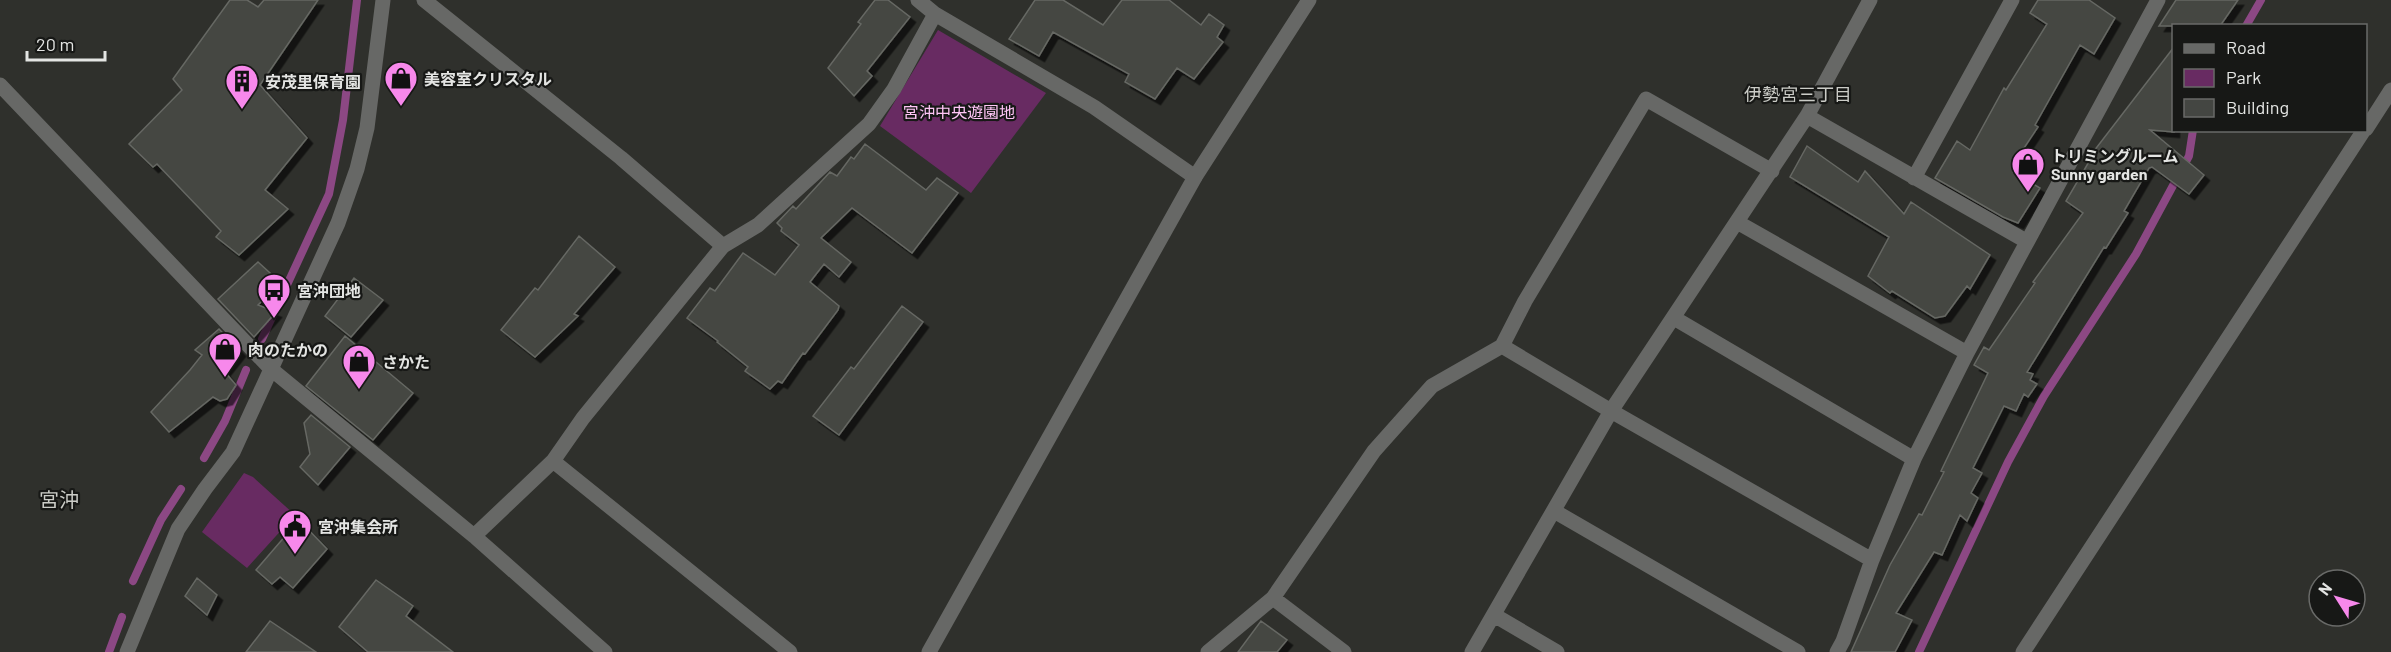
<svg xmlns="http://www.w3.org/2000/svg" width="2391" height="652" viewBox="0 0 2391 652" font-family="Barlow,'Noto Sans JP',sans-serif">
<defs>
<filter id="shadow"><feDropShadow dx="5.5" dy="5.5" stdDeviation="0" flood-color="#0009"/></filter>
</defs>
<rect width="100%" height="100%" fill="#2f302c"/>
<!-- green -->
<path fill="#682b62" d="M938,30L1046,93L971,193L880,126Z
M244,473L253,477L295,515L247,568L202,532Z"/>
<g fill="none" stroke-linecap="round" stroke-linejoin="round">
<!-- stream -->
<path stroke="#8c4884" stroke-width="8" d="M2246,26L2261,0
M262,339L329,194L343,120L357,0
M204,458L225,421L246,370
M133,581L161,520L181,489
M109,652L122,617
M1919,652L2008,462L2044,396L2136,254L2189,156L2193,130"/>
</g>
<!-- building -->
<path fill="#444642" stroke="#666863" stroke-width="1.5" filter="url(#shadow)" d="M230,0H247L258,7L264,0H318L260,85L307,138L265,190L288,209L239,255L216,237L221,231L157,164L153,167L129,144L182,90L173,79Z
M875,0H888L910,17L867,71L872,76L854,96L828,68L861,24L858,22Z
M1035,0H1063L1103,25L1122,0H1169L1201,25L1209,14L1224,25L1217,37L1223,42L1194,79L1177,68L1155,99L1125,82L1129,74L1053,32L1039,56L1009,39Z
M2038,0H2089L2115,18L2094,54L2080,45L2035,125L2038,127L2024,148L2027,151L2013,172L2040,188L2018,223L2003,217L1935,178L1957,141L1970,150L2004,88L2006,90L2047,24L2030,13Z
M2176,0H2238L2220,26H2159Z
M2174,47V132L2150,130L2204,175L2189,194L2152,167L2149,168L2124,211L2128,213L2106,248L2104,247L2027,372L2033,374L2030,380L2037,384L2028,397L2024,394L2016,411L2004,406L1973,468L1982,473L1971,493L1978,498L1967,521L1960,515L1942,555L1934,552L1896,613L1912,620L1895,652H1851L1890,565L1919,514L1922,515L1944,472L1941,471L1988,373L1974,365L1984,347L1989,350L2035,283L2033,282L2083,213L2066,201L2090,160H2087Z
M865,144L926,190L937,178L958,193L912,253L852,208L821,238L851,262L839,277L824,264L810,282L839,306L838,310L805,354L803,353L782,383L778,381L770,389L745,371L748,367L717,342L718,341L687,318L710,288L715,291L743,253L775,275L799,245L781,231L782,228L777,223L793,206L796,209L830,172L837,176L851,157L854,159Z
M1807,146L1858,182L1865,171L1904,214L1911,202L1990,255L1970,289L1967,286L1945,316L1935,318L1892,291L1890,293L1868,276L1889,237L1790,177Z
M579,236L615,267L574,314L578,316L535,357L501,330L535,288L538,290Z
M258,262L281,283L258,305L276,312L254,337L218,299Z
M354,278L383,300L351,337L325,316Z
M902,306L923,322L839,435L813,416L851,367L854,369Z
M219,329L240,351L224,371L236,385L227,399L220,401L213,397L169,432L151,412L190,370L202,355L195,350Z
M345,336L413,393L373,440L306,386Z
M311,415L350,447L318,485L300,467L310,454L304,423Z
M299,520L327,549L293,588L280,577L272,584L256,570Z
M197,578L217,595L207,615L185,596Z
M376,580L413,606L406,616L453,652H368L339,627Z
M270,621L316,652H246Z
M1261,621L1287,640L1277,652H1238Z"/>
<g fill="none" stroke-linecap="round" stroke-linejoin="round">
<!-- minor -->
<path stroke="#676866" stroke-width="15" d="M424,0L621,158L723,246
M918,0L935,14L1094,107L1195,177
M0,85L271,369L474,536L605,652
M1807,116L2026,241
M1914,178L2012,0
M1737,222L1967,353
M1674,318L1914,459
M1502,346L1611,411L1872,560
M553,461L790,652
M1554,511L1798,652
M474,536L553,461L583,418L723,246L758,225L869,124L894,89L935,14
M1273,598L1344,652
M1494,615L1557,652
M127,652L178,529L205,489L233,452L338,223L357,169L367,128L383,0
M1208,652L1273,598L1374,451L1432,386L1502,346L1525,301L1646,99L1772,171
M1472,652L1611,411L1807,116L1870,0
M1837,652L1843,641L1872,560L1914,459L1967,353L2158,0"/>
<!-- tertiary -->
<path stroke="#676866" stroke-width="15" d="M2366,129L2391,90
M929,652L1195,177L1309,0
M2023,652L2364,130"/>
</g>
<!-- icons -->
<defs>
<symbol id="shop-pin" viewBox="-11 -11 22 30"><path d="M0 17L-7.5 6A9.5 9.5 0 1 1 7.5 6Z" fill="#f788eb" stroke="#171816"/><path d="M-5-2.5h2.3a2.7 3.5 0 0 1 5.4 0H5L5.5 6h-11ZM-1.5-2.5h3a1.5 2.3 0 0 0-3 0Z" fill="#111"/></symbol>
<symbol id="building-pin" viewBox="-11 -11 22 30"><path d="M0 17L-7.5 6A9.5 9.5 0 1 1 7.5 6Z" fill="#f788eb" stroke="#171816"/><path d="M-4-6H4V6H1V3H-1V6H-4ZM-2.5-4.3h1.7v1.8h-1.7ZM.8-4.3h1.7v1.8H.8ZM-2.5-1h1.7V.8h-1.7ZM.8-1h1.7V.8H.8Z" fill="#111"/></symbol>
<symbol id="bus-pin" viewBox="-11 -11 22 30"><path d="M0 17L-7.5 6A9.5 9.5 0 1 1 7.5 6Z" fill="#f788eb" stroke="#171816"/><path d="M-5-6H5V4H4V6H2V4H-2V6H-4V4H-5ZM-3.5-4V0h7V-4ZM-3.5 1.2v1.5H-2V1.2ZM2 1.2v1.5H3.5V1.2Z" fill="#111"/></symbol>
<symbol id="civic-pin" viewBox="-11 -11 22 30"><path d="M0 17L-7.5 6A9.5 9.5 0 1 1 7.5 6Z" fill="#f788eb" stroke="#171816"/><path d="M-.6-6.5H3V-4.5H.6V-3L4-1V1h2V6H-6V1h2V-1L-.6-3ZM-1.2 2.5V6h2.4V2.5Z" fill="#111"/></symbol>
</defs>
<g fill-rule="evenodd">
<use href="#shop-pin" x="382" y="59" width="38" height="52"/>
<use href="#building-pin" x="223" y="62" width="38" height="52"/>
<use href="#shop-pin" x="2009" y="145" width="38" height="52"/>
<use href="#bus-pin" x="255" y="271" width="38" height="52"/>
<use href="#shop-pin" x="206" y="330" width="38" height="52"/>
<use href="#shop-pin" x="340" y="342" width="38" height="52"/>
<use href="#civic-pin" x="276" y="507" width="38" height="52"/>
</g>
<g text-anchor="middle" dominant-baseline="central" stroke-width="4.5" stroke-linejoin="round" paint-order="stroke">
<!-- poi labels -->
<g font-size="16" font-weight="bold" fill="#e4e5e3" stroke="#171816" text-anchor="start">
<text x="424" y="78">美容室クリスタル</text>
<text x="265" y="81">安茂里保育園</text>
<text x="2051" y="155">トリミングルーム<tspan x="2051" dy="18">Sunny garden</tspan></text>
<text x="297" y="290">宮沖団地</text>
<text x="248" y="349">肉のたかの</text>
<text x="382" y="361">さかた</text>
<text x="318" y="526">宮沖集会所</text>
</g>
<!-- park labels -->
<g font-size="16" fill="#ffc5f6" stroke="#171816">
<text x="959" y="111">宮沖中央遊園地</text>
</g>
<!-- neighbourhood labels -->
<g font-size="18" fill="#cbccc7" stroke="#171816">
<text x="1798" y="94">伊勢宮三丁目</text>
</g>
<!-- quarter labels -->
<g font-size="20" fill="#cbccc7" stroke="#171816">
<text x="59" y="499">宮沖</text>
</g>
</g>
<!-- legend -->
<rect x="2172" y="24" width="195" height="108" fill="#171816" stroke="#696a68" stroke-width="1.5"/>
<rect x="2184" y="44" width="30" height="9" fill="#676866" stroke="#696a68" stroke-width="1.5"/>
<text x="2226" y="54" font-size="18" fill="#e4e5e3">Road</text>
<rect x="2184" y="69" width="30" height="18" fill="#682b62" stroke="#696a68" stroke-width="1.5"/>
<text x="2226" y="84" font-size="18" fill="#e4e5e3">Park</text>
<rect x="2184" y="99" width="30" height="18" fill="#444642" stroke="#696a68" stroke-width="1.5"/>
<text x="2226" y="114" font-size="18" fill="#e4e5e3">Building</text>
<!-- north arrow -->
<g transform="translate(2337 598) rotate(307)"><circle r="28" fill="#171816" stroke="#696a68" stroke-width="1.5"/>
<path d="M0-4.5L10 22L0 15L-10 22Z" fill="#f788eb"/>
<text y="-9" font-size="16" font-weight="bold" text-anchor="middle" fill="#e4e5e3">N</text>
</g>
<!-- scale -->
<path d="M27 51v9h78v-9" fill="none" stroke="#e4e5e3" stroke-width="3"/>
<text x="36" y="51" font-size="18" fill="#e4e5e3" stroke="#171816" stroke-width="4.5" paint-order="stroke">20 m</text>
</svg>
